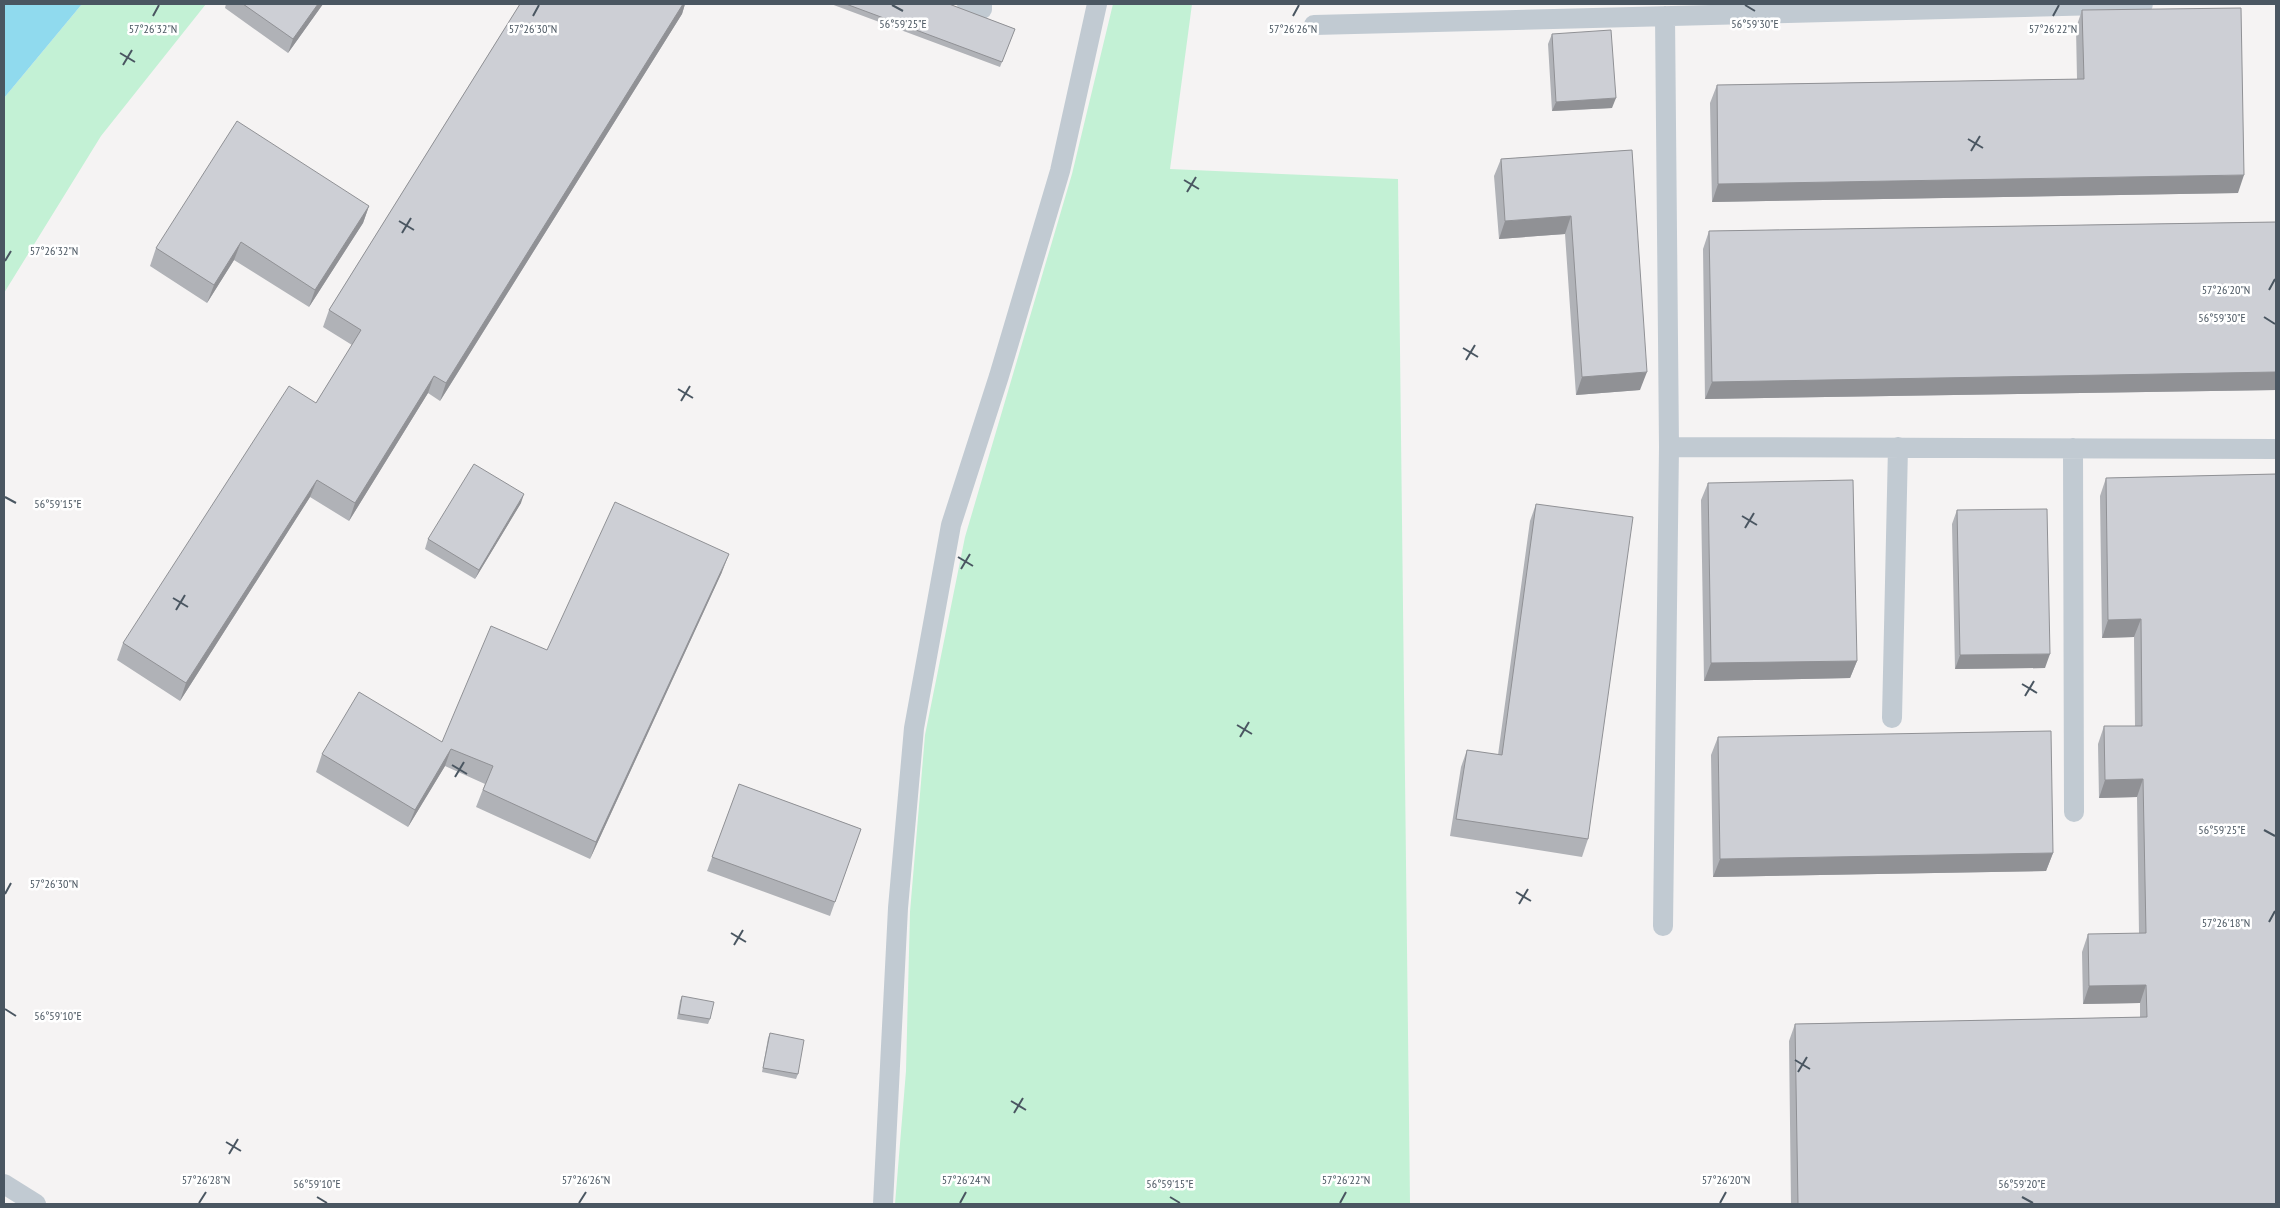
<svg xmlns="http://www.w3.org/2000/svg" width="2280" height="1208" viewBox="0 0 2280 1208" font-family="'PT Sans Narrow',sans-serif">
<rect width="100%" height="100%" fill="#f5f3f3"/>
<!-- green -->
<path fill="#c3f1d5" d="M82,4H206L101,136L4,293V98Z
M1113,4H1192L1170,169L1398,179L1410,1204H895L906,1071L910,912L925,735L965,537L1072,174Z"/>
<!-- water -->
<path fill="#90daee" d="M4,4H82L4,98Z"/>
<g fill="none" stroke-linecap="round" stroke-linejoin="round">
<!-- service -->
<path stroke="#c1cad2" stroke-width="20" d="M967,4L982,9V4
M1314,25L2143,4
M1669,447L2276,449
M2073,448L2074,812
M1892,718L1898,447
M1663,926L1669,447L1665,16
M4,1184L36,1204
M883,1204L898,908L914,728L951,525L999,376L1060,171L1097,4"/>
</g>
<!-- wall -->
<path fill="#b0b2b7" d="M226,4H323L288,53L225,8Z
M520,4H685L682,14L440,401L428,393L349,521L310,497L180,701L117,660L123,643L316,403L352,345L323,327L329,310Z
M831,4H949L1015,29L1000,67Z
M2082,10L2238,193L1712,202L1710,103L1717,85L2077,79L2076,28Z
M1552,34L1612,108L1552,111L1548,44Z
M1632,150L1640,390L1576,395L1565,234L1499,239L1494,176L1501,159Z
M369,206L363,223L309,307L234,260L207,303L150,266L156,248Z
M2276,222V390L1705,399L1703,249L1709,231Z
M2276,474V1204H1791L1789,1041L1795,1024L2140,1017V1003L2083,1004L2082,952L2088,934H2139L2137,797L2099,798L2098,744L2104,726H2135L2134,637L2102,638L2100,496L2106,478Z
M1708,483L1857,661L1850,678L1704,681L1701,500Z
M521,503L475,579L425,549L428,539Z
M1536,504L1588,839L1582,857L1450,836L1461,767L1467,750L1498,755L1530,521Z
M1957,510L2045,668L1955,669L1952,524Z
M722,572L590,859L476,807L485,784L445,766L408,827L316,772L322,754L442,742L547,650Z
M1718,737L2053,853L2046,871L1713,877L1711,755Z
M739,784L861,829L830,916L707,871Z
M682,996L710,1019L708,1024L677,1019L680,1001Z
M770,1033L798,1074L796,1079L762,1072L768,1038Z"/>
<!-- shaded-wall -->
<path fill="#909195" d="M318,4H323L288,53L293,39Z
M683,4H685L682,14L440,401L446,383Z
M1616,98L1612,108L1552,111L1556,102Z
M2244,175L2238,193L1712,202L1718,184Z
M369,206L363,223L309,307L315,290Z
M1571,216L1565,234L1499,239L1505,221Z
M241,242L234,260L207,303L214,285Z
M1647,372L1640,390L1576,395L1582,377Z
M2276,372V390L1705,399L1712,382Z
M434,376L428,393L349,521L355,503Z
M317,480L310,497L180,701L186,683Z
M524,494L521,503L475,579L479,570Z
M729,554L722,572L590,859L596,842Z
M2141,619L2134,637L2102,638L2108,620Z
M2050,654L2045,668L1955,669L1960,655Z
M1857,661L1850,678L1704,681L1711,663Z
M451,749L445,766L408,827L415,810Z
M2143,779L2137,797L2099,798L2105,780Z
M2053,853L2046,871L1713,877L1720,859Z
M2146,985L2140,1003L2083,1004L2089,986Z"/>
<!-- building -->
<path fill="#cdcfd5" stroke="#909195" d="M243,4H318L293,39Z
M520,4H683L446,383L434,376L355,503L317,480L186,683L123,643L289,386L316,403L361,330L329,310Z
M846,4H949L1015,29L1002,62Z
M2241,8L2244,175L1718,184L1717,85L2084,79L2082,10Z
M1611,30L1616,98L1556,102L1552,34Z
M237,121L369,206L315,290L241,242L214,285L156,248Z
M1632,150L1647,372L1582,377L1571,216L1505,221L1501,159Z
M2276,222V372L1712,382L1709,231Z
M474,464L524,494L479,570L428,539Z
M2276,474V1204H1798L1795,1024L2147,1017L2146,985L2089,986L2088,934L2146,933L2143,779L2105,780L2104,726H2142L2141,619L2108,620L2106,478Z
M1853,480L1857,661L1711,663L1708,483Z
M615,502L729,554L596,842L483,790L493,766L451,749L415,810L322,754L359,692L442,742L491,626L547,650Z
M1536,504L1633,517L1588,839L1456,819L1467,750L1502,755Z
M2047,509L2050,654L1960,655L1957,510Z
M2051,731L2053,853L1720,859L1718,737Z
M739,784L861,829L835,902L712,857Z
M682,996L714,1002L710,1019L679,1014Z
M770,1033L804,1040L798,1074L763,1068Z"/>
<!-- ticks -->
<path fill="none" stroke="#4a5661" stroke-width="2" d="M892,5L903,11M1745,5L1755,11M153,16L159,5M533,16L539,5M1293,16L1299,5M2053,16L2059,5M120,53L135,62M123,65L132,50M1968,139L1983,148M1971,151L1980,136M1184,180L1199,189M1187,192L1196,177M399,221L414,230M402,233L411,218M5,261L11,251M2269,290L2275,279M2264,317L2275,324M1463,348L1478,357M1466,360L1475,345M678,389L693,398M681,401L690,386M5,497L16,503M1742,516L1757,525M1745,528L1754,513M958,557L973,566M961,569L970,554M173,598L188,607M176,610L185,595M2022,684L2037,693M2025,696L2034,681M1237,725L1252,734M1240,737L1249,722M452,765L467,774M455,777L464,762M2264,830L2275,836M1516,892L1531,901M5,894L11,883M1519,904L1528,889M2269,922L2275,911M731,933L746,942M734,945L743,930M5,1009L16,1016M1795,1060L1810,1069M1798,1072L1807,1057M1011,1101L1026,1110M1014,1113L1023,1098M226,1142L241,1151M229,1154L238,1139M317,1197L327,1203M1170,1197L1180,1203M2022,1197L2033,1203M199,1203L206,1192M579,1203L586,1192M960,1203L966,1192M1340,1203L1346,1192M1720,1203L1726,1192"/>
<g font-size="12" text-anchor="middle" fill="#4a5661" stroke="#fff" stroke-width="5" stroke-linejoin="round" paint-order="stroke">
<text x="903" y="28">56°59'25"E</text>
<text x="1755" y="28">56°59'30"E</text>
<text x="153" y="33">57°26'32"N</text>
<text x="533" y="33">57°26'30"N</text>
<text x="1293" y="33">57°26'26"N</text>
<text x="2053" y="33">57°26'22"N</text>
<text x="54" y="255">57°26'32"N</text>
<text x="2226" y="294">57°26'20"N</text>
<text x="2222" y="322">56°59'30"E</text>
<text x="58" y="508">56°59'15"E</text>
<text x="2222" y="834">56°59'25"E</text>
<text x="54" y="888">57°26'30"N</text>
<text x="2226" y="927">57°26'18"N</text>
<text x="58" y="1020">56°59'10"E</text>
<text x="206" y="1184">57°26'28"N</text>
<text x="586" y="1184">57°26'26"N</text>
<text x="966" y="1184">57°26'24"N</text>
<text x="1346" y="1184">57°26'22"N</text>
<text x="1726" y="1184">57°26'20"N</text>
<text x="317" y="1188">56°59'10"E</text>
<text x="1170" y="1188">56°59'15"E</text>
<text x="2022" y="1188">56°59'20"E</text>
</g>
<!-- border -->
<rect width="2280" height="1208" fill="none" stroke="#4a5661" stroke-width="10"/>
</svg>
